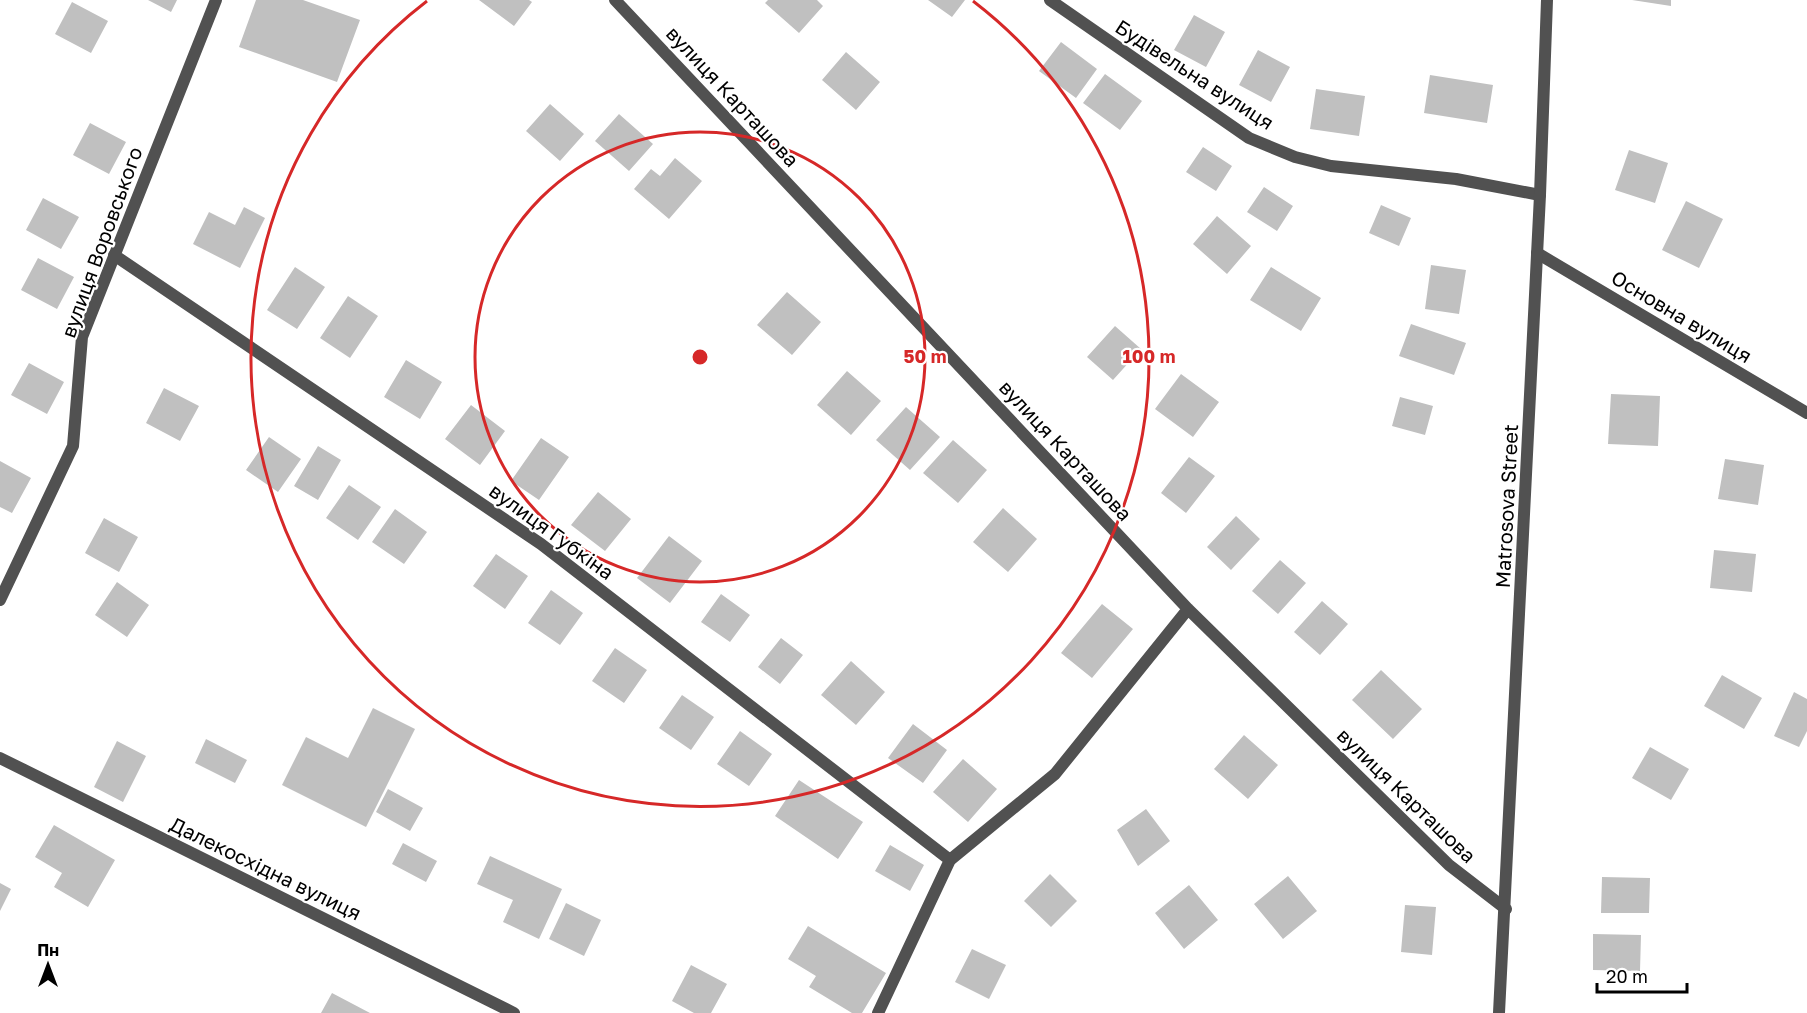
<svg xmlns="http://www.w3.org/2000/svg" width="1807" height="1013" viewBox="0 0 1807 1013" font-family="'Golos Text',sans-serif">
<rect width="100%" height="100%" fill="#fff"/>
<!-- building -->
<path fill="#c0c0c0" d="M148,0H177L171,12Z
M256,0H303L360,20L337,82L239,47Z
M479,0H529L532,2L514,26Z
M768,0H817L823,6L799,33L765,3Z
M928,0H965L952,17Z
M1632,0H1671V6Z
M72,2L108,21L91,53L55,34Z
M1194,15L1225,32L1206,67L1174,50Z
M1061,42L1097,69L1076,98L1039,71Z
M1258,50L1290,67L1271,102L1239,85Z
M846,52L880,82L856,110L822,80Z
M1105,74L1142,101L1120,130L1083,103Z
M1430,75L1493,85L1487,123L1424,113Z
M1316,89L1365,96L1359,136L1310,129Z
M550,104L584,134L560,161L526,131Z
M619,114L653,144L629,171L595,141Z
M90,123L126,142L109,174L73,155Z
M1203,147L1232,166L1216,191L1186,172Z
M1629,150L1668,163L1655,203L1615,190Z
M675,158L702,181L669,219L634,189L651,169L660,176Z
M1264,187L1293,206L1277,231L1247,212Z
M43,198L79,217L61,249L26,230Z
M1686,201L1723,219L1699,268L1662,250Z
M1381,205L1411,218L1399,246L1369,233Z
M244,207L265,218L240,268L193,244L209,212L235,225Z
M1217,216L1251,246L1227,274L1193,244Z
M38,258L74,277L57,309L21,290Z
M1431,265L1466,270L1459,314L1425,309Z
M295,267L325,287L297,329L267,310Z
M1271,267L1321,298L1301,331L1250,300Z
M787,292L821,322L792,355L757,325Z
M348,296L378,316L350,358L320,338Z
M1411,324L1466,343L1454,375L1399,356Z
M1115,326L1141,349L1113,380L1087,357Z
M406,360L442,382L420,419L384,397Z
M29,363L64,382L47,414L11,395Z
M847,371L881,401L851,435L817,405Z
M1181,374L1219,402L1193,437L1155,409Z
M164,388L199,406L180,441L146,423Z
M1611,394L1660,396L1658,446L1608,444Z
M1400,397L1433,406L1425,435L1392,426Z
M471,405L505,431L480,465L445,439Z
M906,407L940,437L910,470L876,440Z
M269,437L301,459L278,492L246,470Z
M541,438L569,457L539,500L511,481Z
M953,440L987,470L958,503L923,473Z
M318,446L341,460L318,500L294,486Z
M1189,457L1215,476L1186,513L1161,493Z
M1725,459L1764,465L1758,505L1718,499Z
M0,461L31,478L12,513L0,507Z
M349,485L381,507L358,540L326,518Z
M598,492L631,519L605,551L571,525Z
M1003,508L1037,539L1008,572L973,542Z
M395,509L427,532L404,564L372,542Z
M1236,516L1260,539L1231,570L1207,547Z
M104,518L138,537L119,572L85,553Z
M669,536L702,561L670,603L637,578Z
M1714,550L1756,554L1752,592L1710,588Z
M496,554L528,576L505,609L473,586Z
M1280,560L1306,583L1278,614L1252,591Z
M117,582L149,605L127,637L95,615Z
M551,590L583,613L560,645L528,623Z
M721,594L750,615L730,642L701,622Z
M1322,601L1348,624L1320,655L1294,632Z
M1102,604L1133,629L1092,678L1061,653Z
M781,638L803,655L780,684L758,667Z
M615,648L647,670L624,703L592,681Z
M851,661L885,692L856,725L821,695Z
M1381,670L1422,709L1393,739L1352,700Z
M1722,675L1762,698L1744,729L1704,706Z
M1794,692L1807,699V731L1799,747L1774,736Z
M682,695L714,717L691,750L659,728Z
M373,708L415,729L366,827L282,785L306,737L348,758Z
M913,724L947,750L923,783L888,758Z
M740,731L772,754L749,786L717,764Z
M1244,735L1278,765L1248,799L1214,769Z
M206,739L247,760L235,783L195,763Z
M117,741L146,756L123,802L94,787Z
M1650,747L1689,769L1671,800L1632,778Z
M963,759L997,789L968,822L933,792Z
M799,780L863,822L838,859L775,816Z
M388,789L423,808L410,831L376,812Z
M1146,809L1170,841L1138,866L1117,830Z
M54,825L115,860L88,907L54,887L62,873L35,857Z
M403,843L437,861L426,882L392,864Z
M890,845L924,865L910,891L875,871Z
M490,856L562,889L539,939L503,922L513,900L477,884Z
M1050,874L1077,901L1051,927L1024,901Z
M1288,876L1317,911L1283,939L1254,904Z
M1602,877L1650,878L1649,913H1601Z
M0,883L11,889L0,911Z
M1189,885L1218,920L1184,949L1155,913Z
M566,903L601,920L584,956L549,939Z
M1405,905L1436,907L1432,955L1401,952Z
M808,926L886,973L862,1013H852L809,987L816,976L788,959Z
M1593,934L1641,935L1640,971L1593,970Z
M972,949L1006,965L989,999L955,982Z
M691,965L727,984L711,1013H694L672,1001Z
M332,993L370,1013H321Z"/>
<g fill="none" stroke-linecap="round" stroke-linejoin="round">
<!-- minor -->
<path stroke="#515151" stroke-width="12" d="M615,0L1188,609L1449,865L1506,909
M1050,0L1249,138L1295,157L1331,166L1456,179L1540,195
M1537,253L1807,413
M114,255L541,544L950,860
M0,600L73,446L82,337L216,0
M0,758L514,1013
M878,1013L950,860L1055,774L1188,609"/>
<!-- tertiary -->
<path stroke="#515151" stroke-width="12" d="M1499,1013L1540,195L1547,0"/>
</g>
<!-- distance rings -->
<g fill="none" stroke="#d62828" stroke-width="3">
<circle cx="700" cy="357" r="225"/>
<path d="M973 1A449 449 0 1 1 427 1"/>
</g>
<g text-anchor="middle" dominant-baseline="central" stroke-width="4.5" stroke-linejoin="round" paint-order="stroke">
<!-- street labels -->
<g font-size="20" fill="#000" stroke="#fff">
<text transform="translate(1195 74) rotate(33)">Будівельна вулиця</text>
<text transform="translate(733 96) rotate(47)">вулиця Карташова</text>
<text transform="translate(101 242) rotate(-70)">вулиця Воровського</text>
<text transform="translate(1682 316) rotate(31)">Основна вулиця</text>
<text transform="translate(1066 450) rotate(47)">вулиця Карташова</text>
<text transform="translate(1506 506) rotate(-87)">Matrosova Street</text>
<text transform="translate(552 531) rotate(36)">вулиця Губкіна</text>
<text transform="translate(1407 795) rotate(44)">вулиця Карташова</text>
<text transform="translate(266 868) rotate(26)">Далекосхідна вулиця</text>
</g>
</g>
<circle cx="700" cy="357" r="9" fill="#d62828" stroke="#fff" stroke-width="3"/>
<g font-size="18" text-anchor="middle" font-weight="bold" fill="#d62828" stroke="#fff" stroke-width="4.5" stroke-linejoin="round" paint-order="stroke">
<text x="925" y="363">50 m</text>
<text x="1149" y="363">100 m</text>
</g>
<!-- north arrow -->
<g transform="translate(48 965)" stroke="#ffffff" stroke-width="4.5" paint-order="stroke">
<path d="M0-4.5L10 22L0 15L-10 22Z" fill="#000000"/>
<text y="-9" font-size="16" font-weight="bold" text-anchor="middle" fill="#000000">Пн</text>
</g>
<!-- scale -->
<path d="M1597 983v9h90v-9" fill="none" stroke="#000000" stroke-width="3"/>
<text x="1606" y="983" font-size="18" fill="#000000" stroke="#ffffff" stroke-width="4.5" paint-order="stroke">20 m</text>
</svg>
